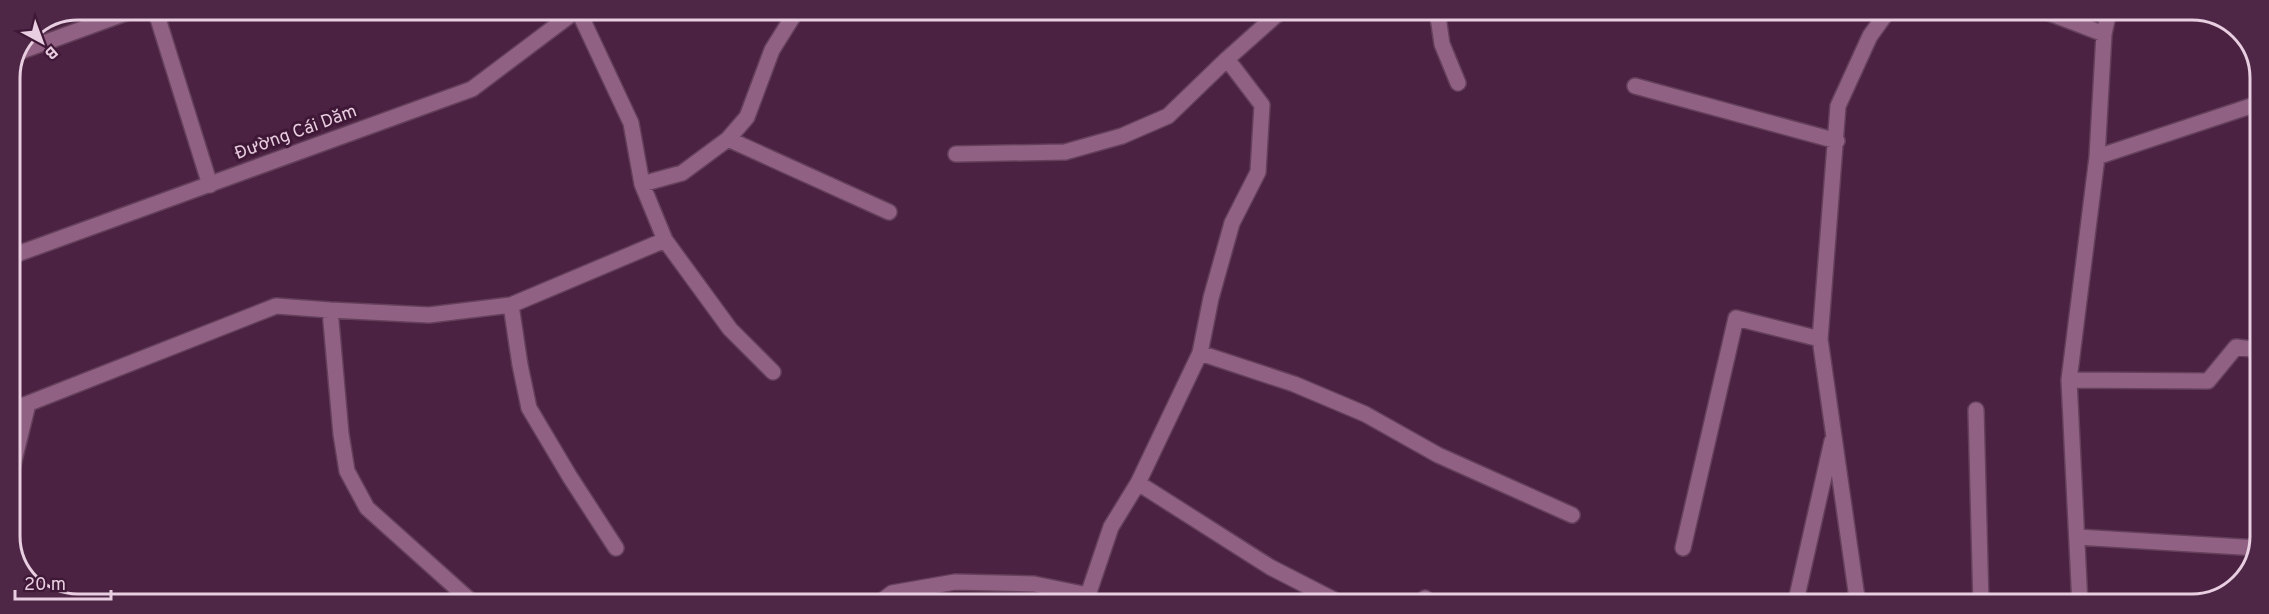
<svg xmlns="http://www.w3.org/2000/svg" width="2269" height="614" viewBox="0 0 2269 614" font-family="Overpass,sans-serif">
<rect width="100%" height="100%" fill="#4b2241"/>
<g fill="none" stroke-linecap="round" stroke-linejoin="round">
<defs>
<path id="minor" d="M155,9L210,185
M578,10L631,123L642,184L665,240L730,329L773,372
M1437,10L1442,44L1458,83
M2044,11L2104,34
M19,52L137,9
M1635,86L1837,141
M728,139L889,212
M956,154L1065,152L1122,136L1168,116L1227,59L1282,10
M2097,157L2260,103
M642,184L682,173L728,139L747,117L772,50L797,10
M511,305L520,365L529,408L570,477L616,548
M330,310L341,434L347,471L367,508L473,603
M1200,353L1294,384L1365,414L1438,455L1572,515
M2069,380L2208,381L2236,347L2259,350
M1976,410L1981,605
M9,411L276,306L330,310L429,315L511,305L665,240
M9,481L28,404
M1138,483L1270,567L1342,604
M2077,537L2258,548
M1683,548L1736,318L1820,339
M24,577L46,594
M878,604L892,593L955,582L1034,584L1088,595L1111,527L1138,483L1200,353L1211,298L1232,223L1258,172L1262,105L1227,59
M1422,604L1425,598
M1795,605L1832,441
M1858,605L1820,339L1838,106L1870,36L1888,11
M2080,605L2069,380L2097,157L2104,34L2109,11"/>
<path id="tertiary" d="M9,257L472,89L577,10"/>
</defs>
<!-- minor casing -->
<use href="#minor" stroke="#64405b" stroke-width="18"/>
<!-- tertiary casing -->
<use href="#tertiary" stroke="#64405b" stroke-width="18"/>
<!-- minor -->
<use href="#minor" stroke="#906183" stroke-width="15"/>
<!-- tertiary -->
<use href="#tertiary" stroke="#906183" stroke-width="15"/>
</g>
<g text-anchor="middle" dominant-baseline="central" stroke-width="6" stroke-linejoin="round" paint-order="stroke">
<!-- street labels -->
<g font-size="18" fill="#e8cee0" stroke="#401837">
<text transform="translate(296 133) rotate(-20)">Đường Cái Dăm</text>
</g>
</g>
<!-- crop -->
<path d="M0 0H2269V614H0ZM78 20H2192A58 58 0 0 1 2250 78V536A58 58 0 0 1 2192 594H78A58 58 0 0 1 20 536V78A58 58 0 0 1 78 20Z" fill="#4d2745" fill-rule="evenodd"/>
<path fill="none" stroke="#e8cee0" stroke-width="3" d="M78 20H2192A58 58 0 0 1 2250 78V536A58 58 0 0 1 2192 594H78A58 58 0 0 1 20 536V78A58 58 0 0 1 78 20Z"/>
<!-- north arrow -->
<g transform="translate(42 42) rotate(139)" stroke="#401837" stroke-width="4.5" paint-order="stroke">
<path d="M0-4.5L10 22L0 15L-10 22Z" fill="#e8cee0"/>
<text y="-9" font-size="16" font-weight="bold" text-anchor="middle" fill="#e8cee0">B</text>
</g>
<!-- scale -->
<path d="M15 590v9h96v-9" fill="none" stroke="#e8cee0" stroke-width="3"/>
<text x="24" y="590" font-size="18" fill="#e8cee0" stroke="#401837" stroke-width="4.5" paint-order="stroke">20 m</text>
</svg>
